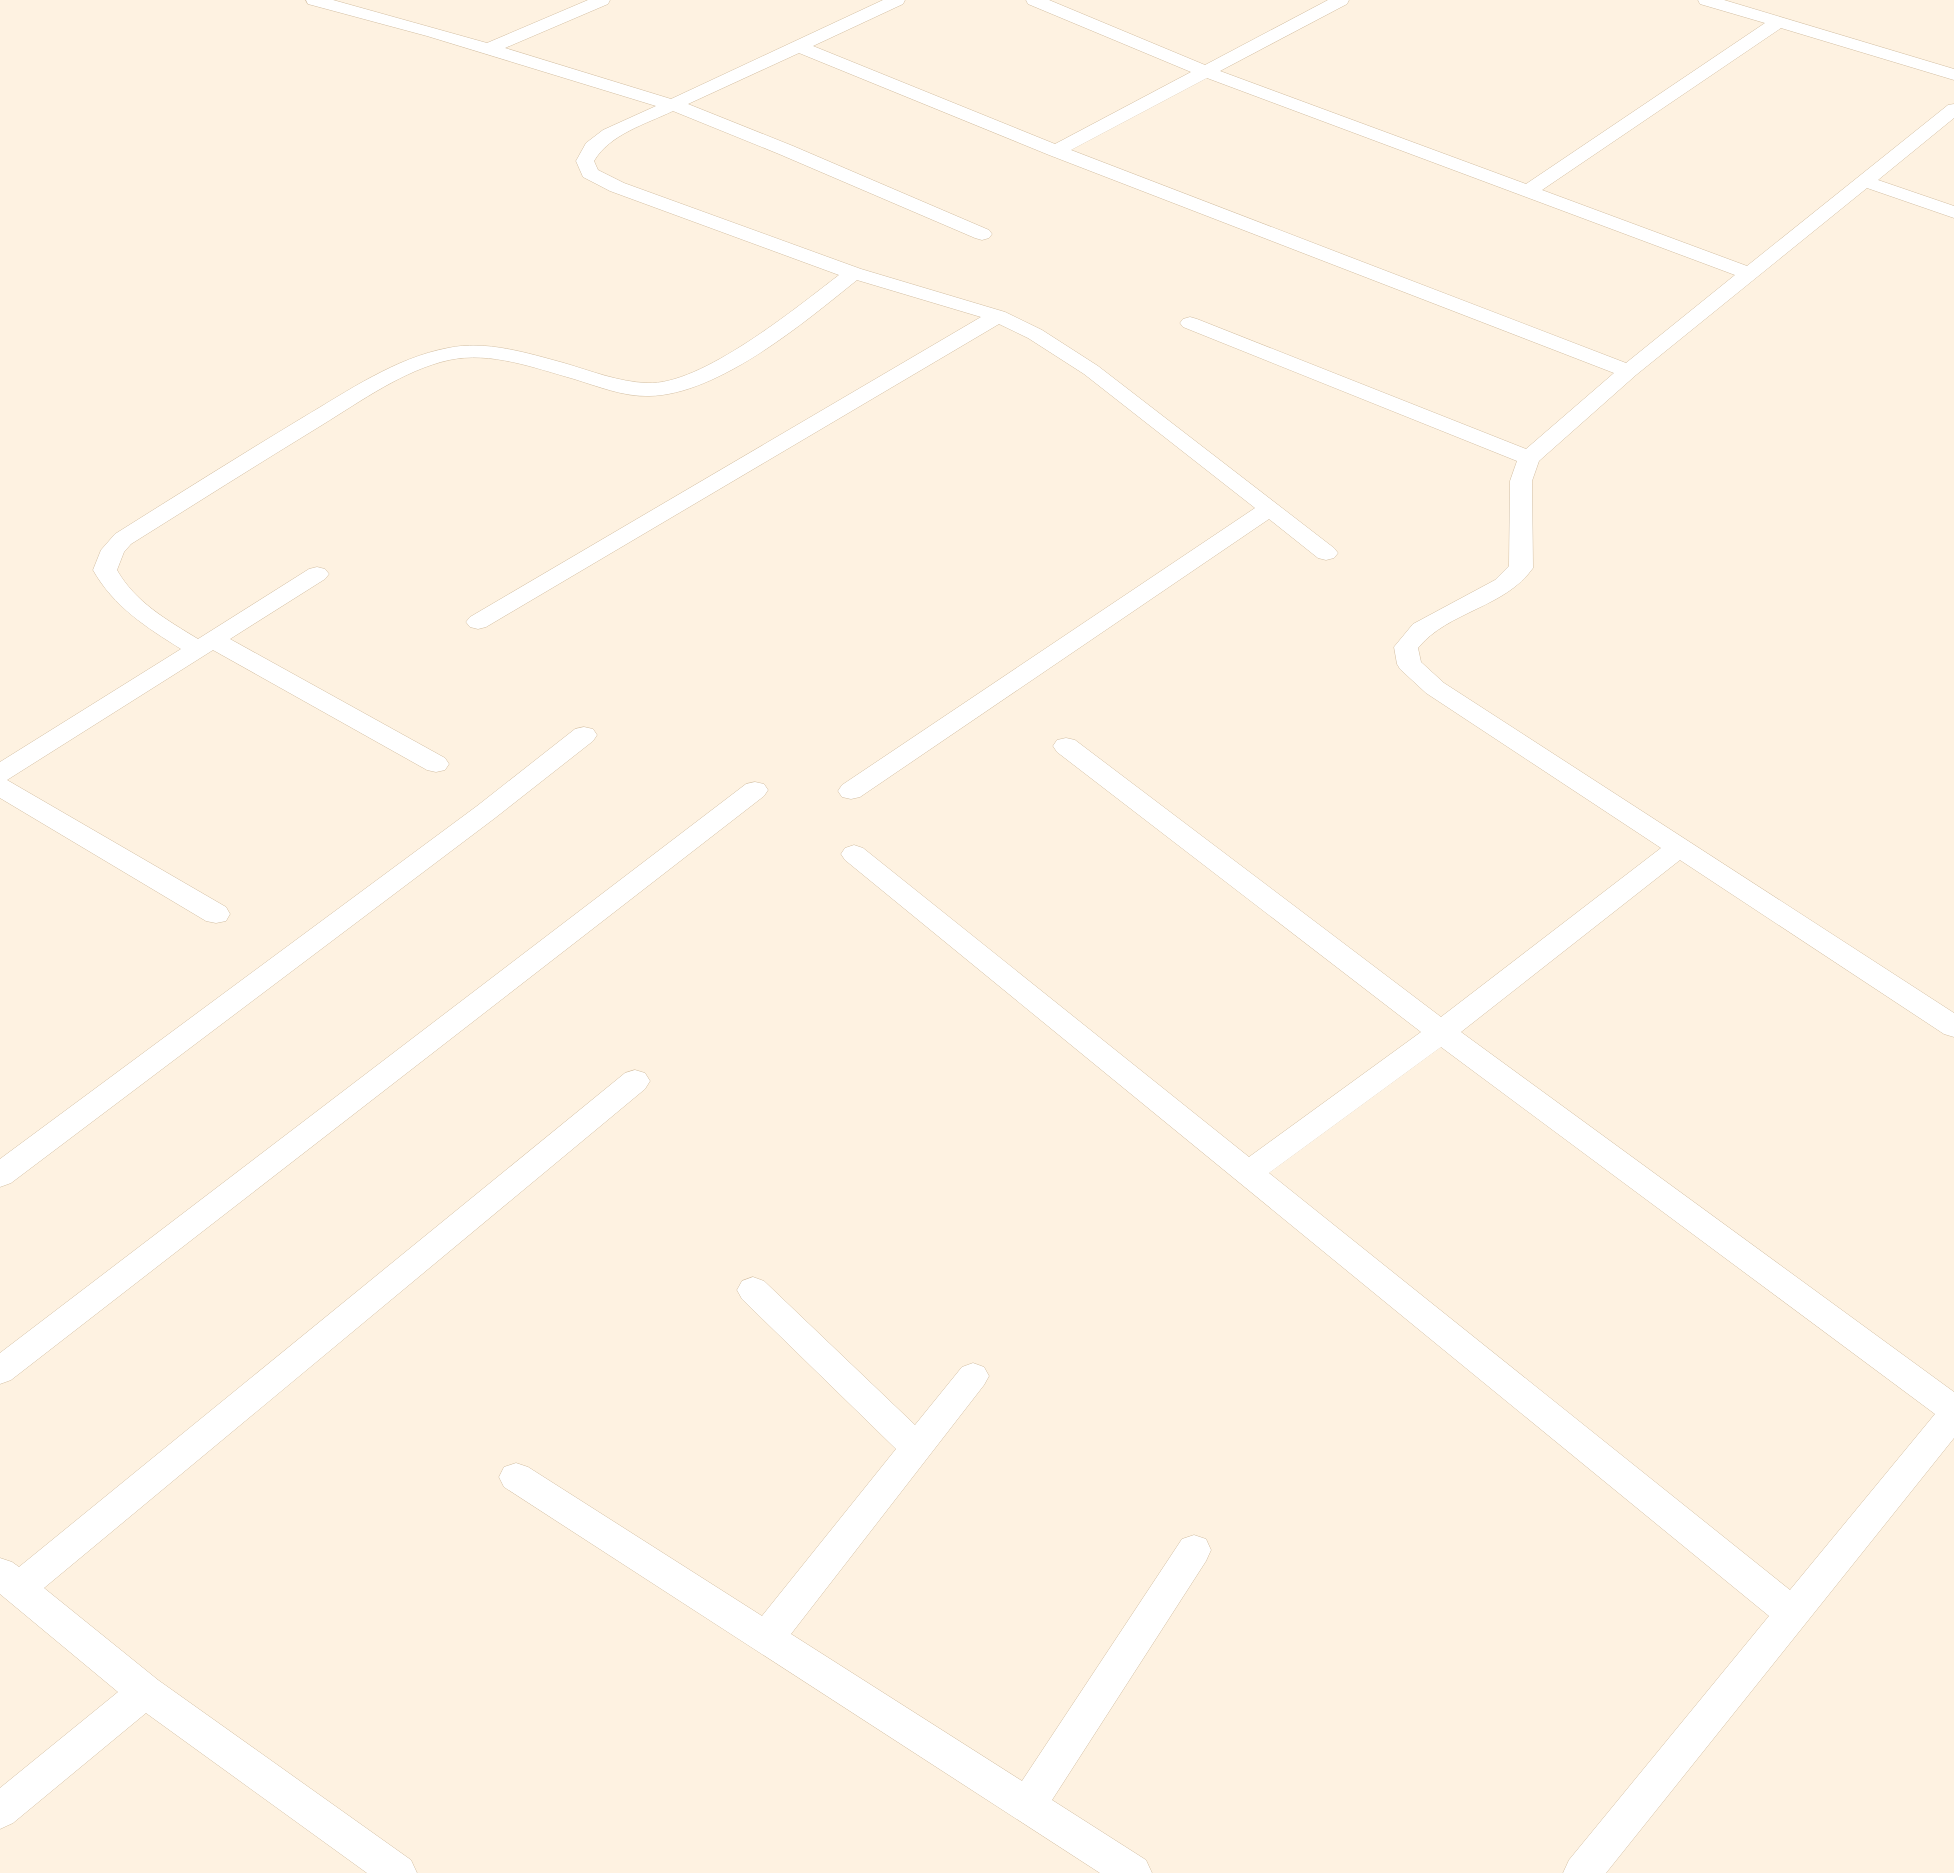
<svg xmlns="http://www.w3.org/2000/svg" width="1954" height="1873" viewBox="0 0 1954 1873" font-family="'Archivo Narrow',sans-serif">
<rect width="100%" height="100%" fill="#fef2e1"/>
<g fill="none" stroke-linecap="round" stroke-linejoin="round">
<defs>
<path id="minor" d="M306,0H333L487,43L588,0H610L608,4L505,48L671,99L883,0H905L903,4L813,46L1055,144L1191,72L1028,4L1026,0H1049L1205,65L1328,0H1349L1347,4L1220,71L1526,184L1765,23L1700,4L1698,0H1724L1954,69V80L1781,28L1542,190L1747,266L1948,105L1954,104V118L1878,180L1954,206V218L1867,188L1636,375L1539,461L1532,481L1533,568C1505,608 1448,611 1418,648L1421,662L1444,683L1954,1013V1037L1944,1034L1680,860L1461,1032L1954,1392V1438L1606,1873H1563L1569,1860L1769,1616L845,860L841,854L845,848L854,845L863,848L1249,1157L1421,1032L1057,752L1053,746L1057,740L1066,738L1075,740L1441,1017L1661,848L1426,693L1400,669L1397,664L1394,647L1413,624L1495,580L1509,566L1510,481L1517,461L1183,327L1180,323L1183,319L1190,317L1197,319L1526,449L1614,373L1049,155L799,53L688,104L793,146L989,230L992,234L989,238L982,240L975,238L779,154L673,111C646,124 610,134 594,161L598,170L624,183L861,269L1005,312L1042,330L1098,366L1334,548L1338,553L1334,558L1326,560L1318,558L1269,519L860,797L851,799L842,797L838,791L842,785L1255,508L1084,374L1028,338L999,324L486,627L478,629L470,627L466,622L470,617L981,317L857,280C805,322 718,395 649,396C624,397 597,386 574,379C535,368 490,351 449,360C404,370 361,401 322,425C258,464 195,504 131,544L124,552L117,570C135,602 167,620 198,639L309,569L317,567L325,569L329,574L325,579L230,639L445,758L449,764L445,770L436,772L427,770L213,650L7,780L226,907L230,914L226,921L216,923L206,921L0,798V762L181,649C146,627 114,607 93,570L101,550L115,534C177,495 239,456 302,418C348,391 395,358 448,348C486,340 527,353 564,363C591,371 619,382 647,383C701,386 797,307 839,275L610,191L583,177L576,161L586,143L603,130L656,106L427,36L308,4ZM1207,78L1735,275L1626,363L1071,150ZM1441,1047L1935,1414L1790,1590L1269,1173Z
M584,727L593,729L597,735L593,741L495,818L11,1183L0,1187V1159L477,806L575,729Z
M755,782L764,784L768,790L764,796L11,1380L0,1384V1353L746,784Z
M635,1070L645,1073L650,1081L645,1089L44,1588L158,1680L411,1860L417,1873H367L146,1713L13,1823L0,1829V1788L118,1692L0,1594V1558L12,1562L19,1567L625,1073Z
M753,1277L764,1281L915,1425L962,1367L973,1363L984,1367L989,1376L984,1385L791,1634L1022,1781L1182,1539L1194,1535L1206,1539L1211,1550L1206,1561L1052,1800L1146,1860L1152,1873H1100L504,1487L499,1477L504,1467L516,1463L528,1467L762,1616L896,1449L742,1299L737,1290L742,1281Z"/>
</defs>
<!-- minor casing -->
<use href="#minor" stroke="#d3bfa3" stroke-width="1"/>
<!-- minor -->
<use href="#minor" fill="#fff" fill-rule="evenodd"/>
</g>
</svg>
